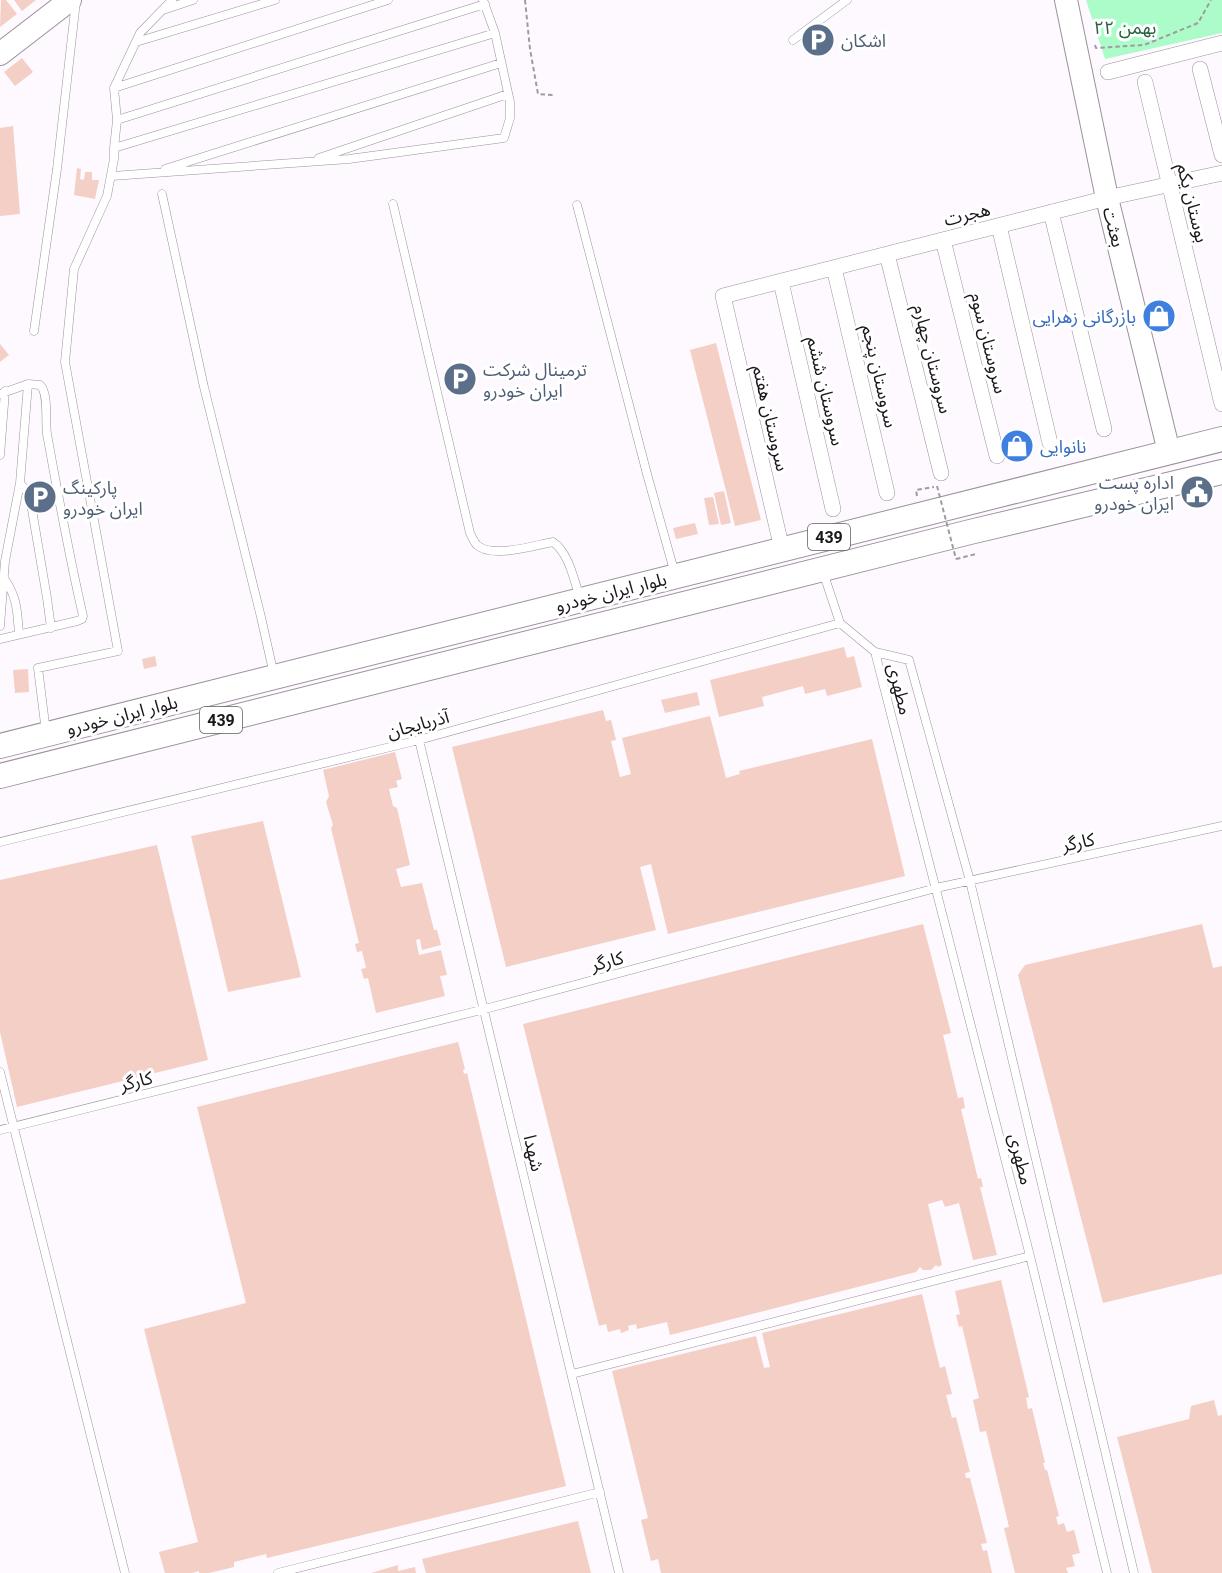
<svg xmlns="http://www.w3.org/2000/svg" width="1222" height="1573" viewBox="0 0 1222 1573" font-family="Roboto,'Noto Sans Arabic',sans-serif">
<rect width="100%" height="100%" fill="#fef9fe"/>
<!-- green -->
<path fill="#acfcc9" d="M1086,0H1222V33L1105,59Z"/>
<!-- building -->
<path fill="#f3cfc5" d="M1,0H6L17,14L0,27Z
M14,0H36L22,11Z
M22,58L33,72L15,86L4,72Z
M13,126L20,214L0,216V128Z
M77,168L81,169L80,179L84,180L85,172H92V180H99L95,199L74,195Z
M716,343L761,520L735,526L690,350Z
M0,344L9,355L0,362Z
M724,491L731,523L721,525L714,493Z
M713,497L719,524L709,525L704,498Z
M695,523L698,534L676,539L673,528Z
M844,647L847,658L854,656L862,687L827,696L825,689L805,694L803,686L762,697L764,706L719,717L710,680Z
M155,656L157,666L144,669L142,659Z
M28,669L29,692L15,693L13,670Z
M697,692L700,705L665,713L661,700Z
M603,710L606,721L611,720L616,740L611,741L620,777L631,774L622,738L710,716L726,778L740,774L739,771L872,739L905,876L668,934L651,864L640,867L656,930L506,967L452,747Z
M395,752L402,779L396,781L398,787L389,789L393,806L397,808L410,865L396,869L401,887L422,883L434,930H437L441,945L422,950L420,939L416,940L419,955L441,950L447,975L440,976L445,996L376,1013L368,978L364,979L361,969L366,968L362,951L357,952L355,944L359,943L331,828L333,825L326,802L329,796L323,770Z
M263,821L301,977L228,992L191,836Z
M157,845L208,1060L17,1107L0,1032V880Z
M923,924L951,1033L943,1035L958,1098L963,1097L965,1108L961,1109L978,1179L981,1178L983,1187H980L997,1255L973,1260L959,1203L945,1207L942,1200L928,1204L942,1265L938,1267L936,1265L931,1270H923L920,1267L916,1272L670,1335L667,1322L637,1329L636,1324L628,1326L629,1330L621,1333L620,1329L608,1332L606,1324L599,1326L523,1024Z
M1202,924L1213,968L1222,966V1274L1103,1303L1018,975L1025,965Z
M458,1042L465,1069L463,1070L464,1074L467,1073L566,1486L267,1558L266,1554L234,1562V1567L209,1573H199V1571L192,1573H165L159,1552L198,1542L144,1329L246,1303L197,1107Z
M1001,1280L1029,1397L1026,1398L1028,1409L1032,1408L1045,1463H1043L1045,1470H1047L1059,1516L1056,1517L1058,1525L1064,1523L1067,1532L1074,1530L1080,1553L1072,1555L1075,1566L1066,1568L1068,1573H1015L1004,1528L1009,1527L986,1431L980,1432L973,1400L979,1398L962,1326L959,1327L956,1315L960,1314L955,1291Z
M922,1294L940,1368L945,1366L952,1394L946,1395L952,1418L956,1417L970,1472L965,1473L966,1478H970L987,1543L981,1544L983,1551L987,1550L992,1573H661L658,1559L651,1561L641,1520L648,1518L612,1371L756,1336L764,1368L770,1367L762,1333Z
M1214,1400L1218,1416L1222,1415V1573H1152L1117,1437L1189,1419L1191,1406Z
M578,1521L591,1573H426L422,1559Z
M398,1565V1571L415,1567L416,1573H371Z"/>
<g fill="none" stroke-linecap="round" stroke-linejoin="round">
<defs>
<path id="lane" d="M163,10L193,0
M793,40L847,0
M136,42L275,0
M114,88L388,0
M117,120L485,4
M114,148L117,120L114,88L140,33L172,0
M319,158L508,94
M165,169L501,63
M112,176L349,159L504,138L510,118V102L495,33L483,0
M162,194L204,387L261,617L274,675
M393,204L470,533C472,537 474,542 477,545C492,559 535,545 553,542C569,553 574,580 580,598
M577,205L647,474L675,574
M34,331L57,169L76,1
M0,394L28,384L40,385C49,393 45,421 47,434C58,495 69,555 83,616L82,619L77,621L0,639
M0,455L5,391
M20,483L28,493L30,498L47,598L51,628
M4,578C18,599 17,611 19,634
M840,623L875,652L909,660L970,881L1134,1573
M0,626L5,561L20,483L28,384
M875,652L1030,1256L1107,1573
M46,732L38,668L118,651L65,362L74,269L107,196L114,159V148L495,33
M419,740L619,1573
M0,842L419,740L840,623L823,572
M0,1072L125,1573
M0,1130L485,1009L936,888L1222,826
M572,1374L1030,1256
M278,1573L600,1492"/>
<path id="street" d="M1200,69L1222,155
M1108,72L1222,43
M1145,82L1222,404
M1051,212L1104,429
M999,226L1050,443
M943,240L997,456
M887,254L941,473
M834,268L887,493
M781,282L833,509
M782,549L723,296L1107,198L1222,173"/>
<path id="secondary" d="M1066,0L1107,198L1169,452
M0,54L70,0"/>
<path id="primary" d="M0,746L1222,439
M0,776L970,532L1222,472"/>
</defs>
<!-- lane casing -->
<use href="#lane" stroke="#9a929b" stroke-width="9"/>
<!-- street casing -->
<use href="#street" stroke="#9a929b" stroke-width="16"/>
<!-- secondary casing -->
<use href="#secondary" stroke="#9a929b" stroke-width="24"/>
<!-- primary casing -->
<use href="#primary" stroke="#9a929b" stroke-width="26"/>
<!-- path -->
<path stroke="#9f9b9f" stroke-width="2" stroke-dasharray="4.5 3" stroke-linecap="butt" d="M525,0L530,49L538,94L553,95
M1095,45L1096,48L1144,45L1198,23L1211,0
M917,496L916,490L934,487
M956,559L976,554"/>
<!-- lane -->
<use href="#lane" stroke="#fff" stroke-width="8"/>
<!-- street -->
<use href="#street" stroke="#fff" stroke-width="15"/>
<!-- secondary -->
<use href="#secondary" stroke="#fff" stroke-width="22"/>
<!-- primary -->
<use href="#primary" stroke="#fff" stroke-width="24"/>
<!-- path-bridge -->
<path stroke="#9f9b9f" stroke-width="2" stroke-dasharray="4.5 3" stroke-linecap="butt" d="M937,486L956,559"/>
</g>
<!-- icons -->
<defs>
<symbol id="parking-disc" viewBox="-11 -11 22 22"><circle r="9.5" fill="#5c6f8a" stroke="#fff"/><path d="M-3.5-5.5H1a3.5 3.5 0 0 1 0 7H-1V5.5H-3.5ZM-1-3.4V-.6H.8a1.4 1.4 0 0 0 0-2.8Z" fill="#fff"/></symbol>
<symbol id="shop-disc" viewBox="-11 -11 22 22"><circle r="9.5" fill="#3f7fe0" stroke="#fff"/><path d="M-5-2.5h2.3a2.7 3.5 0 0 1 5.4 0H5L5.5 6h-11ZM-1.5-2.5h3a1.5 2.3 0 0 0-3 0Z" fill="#fff"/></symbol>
<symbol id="civic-disc" viewBox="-11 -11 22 22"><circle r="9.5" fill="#5c6f8a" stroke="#fff"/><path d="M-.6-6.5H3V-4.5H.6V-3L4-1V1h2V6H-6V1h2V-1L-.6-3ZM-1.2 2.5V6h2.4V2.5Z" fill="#fff"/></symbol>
</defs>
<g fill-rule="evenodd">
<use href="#parking-disc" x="799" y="21" width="38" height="38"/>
<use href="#shop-disc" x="1140" y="297" width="38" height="38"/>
<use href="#parking-disc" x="441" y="360" width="38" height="38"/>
<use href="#shop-disc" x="998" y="427" width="38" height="38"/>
<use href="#civic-disc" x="1178" y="473" width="38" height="38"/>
<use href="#parking-disc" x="21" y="478" width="38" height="38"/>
</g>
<g text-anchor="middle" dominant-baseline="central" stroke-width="6" stroke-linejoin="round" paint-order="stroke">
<!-- shield labels -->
<g fill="#fff" stroke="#5f5d5f" stroke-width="1.5">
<rect x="808" y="524" width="42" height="26" rx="4.5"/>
<rect x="200" y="707" width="42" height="26" rx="4.5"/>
</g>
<g font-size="16" font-weight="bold" fill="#1a171a">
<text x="829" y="537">439</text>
<text x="221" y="720">439</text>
</g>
<!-- park labels -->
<g font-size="18" fill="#276140" stroke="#fff">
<text x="1125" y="27">بهمن ۲۲</text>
</g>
<!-- service labels -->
<g font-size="18" fill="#4e5e75" stroke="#fff" text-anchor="start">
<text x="841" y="40">اشکان</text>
<text x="483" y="369">ترمینال شرکت<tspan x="483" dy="21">ایران خودرو</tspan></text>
<text x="1174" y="482" text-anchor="end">اداره پست<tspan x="1174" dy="21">ایران خودرو</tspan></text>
<text x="63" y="487">پارکینگ<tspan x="63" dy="21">ایران خودرو</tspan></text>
</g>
<!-- street labels -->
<g font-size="18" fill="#1a171a" stroke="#fff">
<text transform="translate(1193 203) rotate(76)">بوستان یکم</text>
<text transform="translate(967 214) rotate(-14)">هجرت</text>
<text transform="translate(1114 227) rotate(76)">بعثت</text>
<text transform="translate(989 343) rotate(76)">سروستان سوم</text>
<text transform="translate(933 359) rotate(76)">سروستان چهارم</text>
<text transform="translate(880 376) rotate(77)">سروستان پنجم</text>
<text transform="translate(826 391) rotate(77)">سروستان ششم</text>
<text transform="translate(771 418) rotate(77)">سروستان هفتم</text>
<text transform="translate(611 592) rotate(-14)">بلوار ایران خودرو</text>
<text transform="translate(900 689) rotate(76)">مطهری</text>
<text transform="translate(122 715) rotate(-14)">بلوار ایران خودرو</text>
<text transform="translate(418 724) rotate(-15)">آذربایجان</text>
<text transform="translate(1078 842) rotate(-12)">کارگر</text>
<text transform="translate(607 961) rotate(-15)">کارگر</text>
<text transform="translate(136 1081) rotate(-14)">کارگر</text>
<text transform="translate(534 1153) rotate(77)">شهدا</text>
<text transform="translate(1021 1159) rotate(76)">مطهری</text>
</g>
<!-- shop labels -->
<g font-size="18" fill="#366cbe" stroke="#fff" text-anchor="end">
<text x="1136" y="316">بازرگانی زهرایی</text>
<text x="1040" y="446" text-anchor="start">نانوایی</text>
</g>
</g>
</svg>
